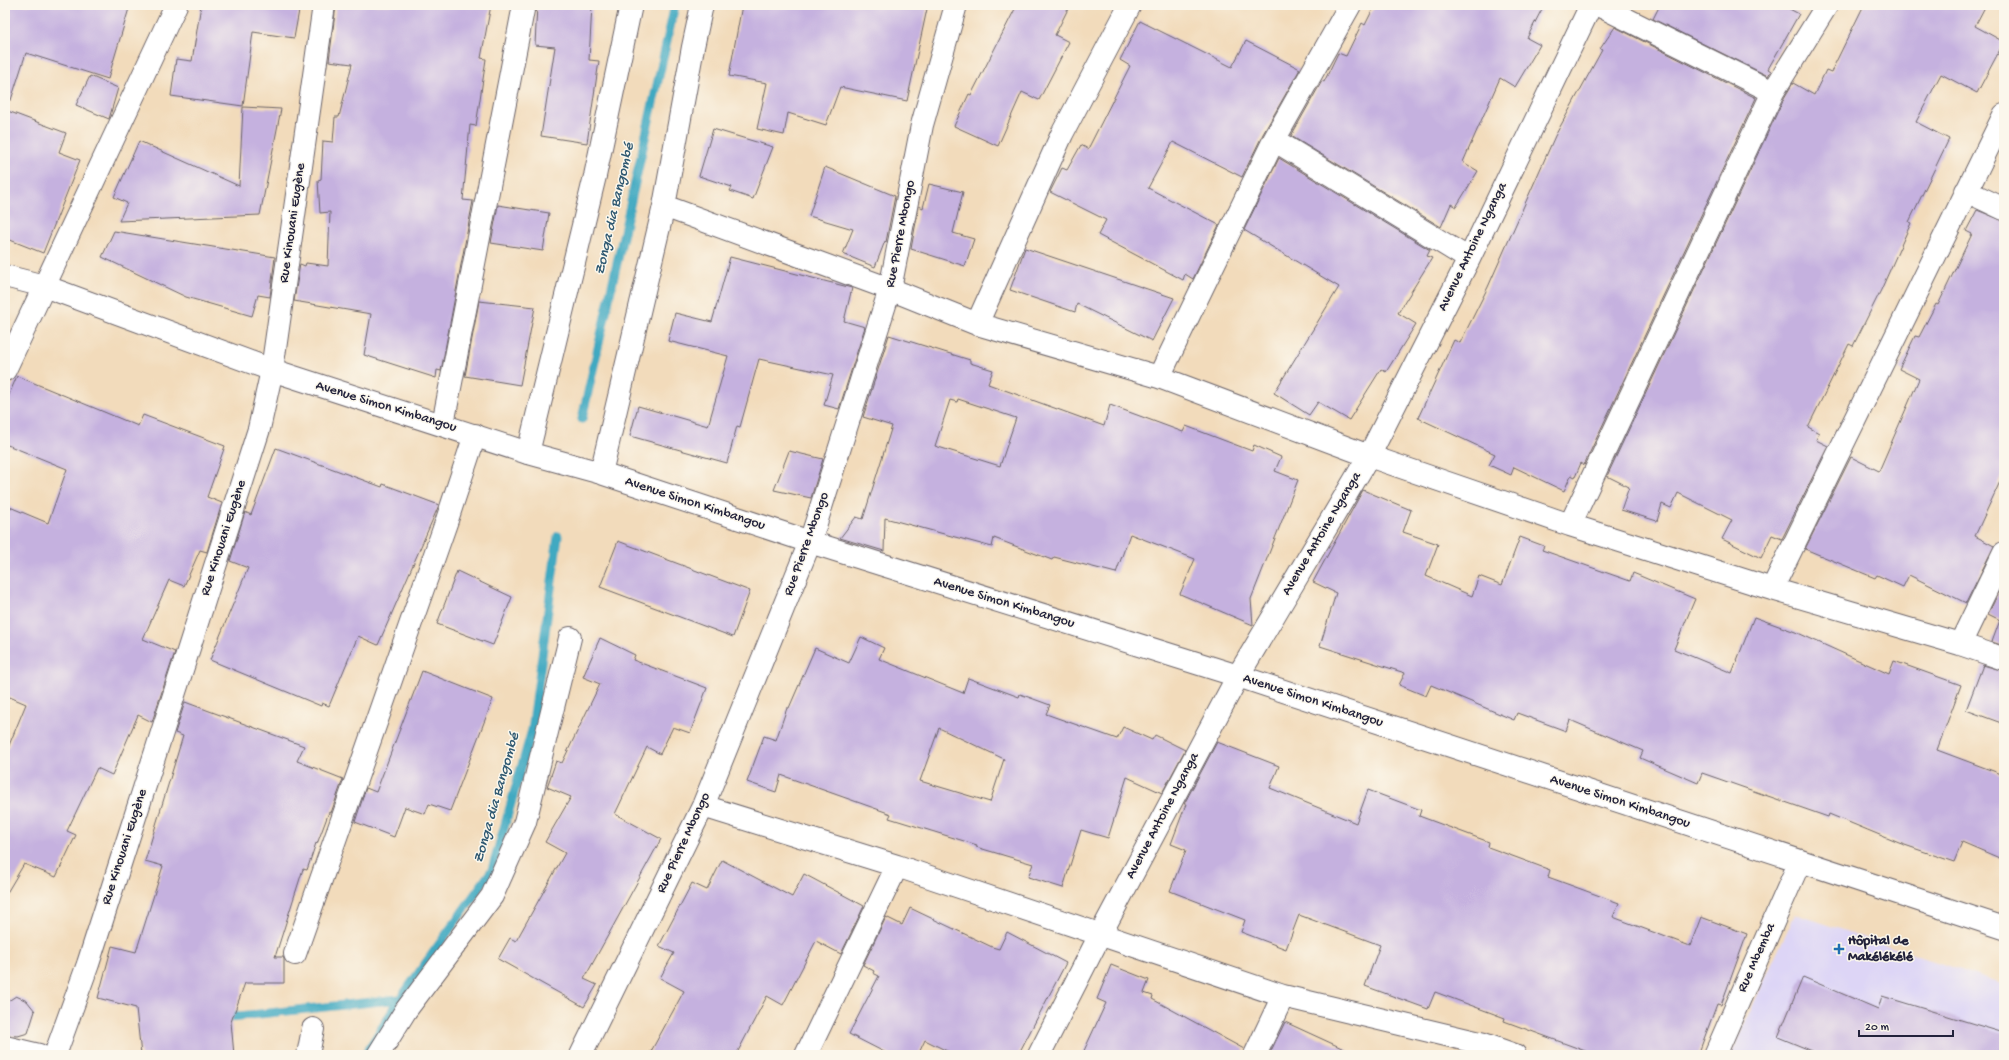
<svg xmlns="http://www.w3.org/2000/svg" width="2009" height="1060" viewBox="0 0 2009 1060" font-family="'Gochi Hand',sans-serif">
<rect width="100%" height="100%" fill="#fbf7ec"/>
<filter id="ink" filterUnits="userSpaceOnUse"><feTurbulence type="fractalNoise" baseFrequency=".025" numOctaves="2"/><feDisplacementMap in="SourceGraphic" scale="8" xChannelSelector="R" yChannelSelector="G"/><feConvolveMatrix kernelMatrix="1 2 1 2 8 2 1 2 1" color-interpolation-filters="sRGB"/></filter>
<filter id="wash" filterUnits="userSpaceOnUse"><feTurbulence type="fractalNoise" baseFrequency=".012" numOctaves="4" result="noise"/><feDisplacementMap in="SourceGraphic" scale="16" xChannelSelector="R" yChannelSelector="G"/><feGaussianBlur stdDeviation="0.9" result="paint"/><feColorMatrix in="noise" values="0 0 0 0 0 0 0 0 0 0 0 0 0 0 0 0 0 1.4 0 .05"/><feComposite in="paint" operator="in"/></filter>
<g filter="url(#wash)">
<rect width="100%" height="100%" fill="#f2dbbb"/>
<!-- built -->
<path fill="#ddd5f6" d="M1795,914L2004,985V1055H1730Z"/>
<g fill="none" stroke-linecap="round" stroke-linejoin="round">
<!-- stream -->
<path stroke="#41a9c1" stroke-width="9" d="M582,419L675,5
M221,1018L400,999
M365,1055L400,999L492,870L532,730L558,536"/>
</g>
<g id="blocks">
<!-- building -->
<path fill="#c5b1df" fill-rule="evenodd" d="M5,5H130L108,79L26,53L11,100L5,99Z
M201,5H300L294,38L253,32L243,106L171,96L176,59L192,61Z
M336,5H491L481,58L486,59L476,126L470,125L463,200L473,201L441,371L437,370L436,378L364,355L371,314L294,301L300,264L305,266L306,263L328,266L330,212L320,213L318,180L321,179L323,141L333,142L335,117H339L352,64L329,61Z
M537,5H592L589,60L599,61L587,143L541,136L555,47L535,45Z
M742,5H908L927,9L907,101L840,87L826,125L788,113L784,135L757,129L767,83L729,76Z
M1017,5H1070L1055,35L1069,42L1039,100L1022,92L998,146L954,126L969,94L971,95Z
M1375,5H1544L1527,38L1540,45L1515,87L1500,78L1463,162L1478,171L1456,207L1451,204L1441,227L1291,136L1322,81L1324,82L1338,53L1346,56L1362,23L1365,25Z
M1660,5H1782L1799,14L1768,69L1771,71L1768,76L1653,19Z
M1864,5H1986L1975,26L2004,42L1977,93L1941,74L1916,122L1949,139L1909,222L1911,223L1881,290L1853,346L1849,344L1808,427L1819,433L1816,440L1828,446L1782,539L1772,535L1761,558L1722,539L1732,520L1678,493L1671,508L1662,504L1657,521L1621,510L1629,487L1607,476L1784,98L1793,83L1814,95L1826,70L1831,72Z
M1140,21L1232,67L1246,41L1300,69L1263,134L1242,177L1173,142L1148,188L1219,225L1193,279L1185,274L1183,280L1098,235L1106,220L1050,192L1062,168L1067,170L1081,145L1088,149L1130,66L1120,60Z
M1615,27L1756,98L1584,465L1581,463L1575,477L1571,475L1564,491L1514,467L1511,475L1489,465L1495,454L1418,418L1454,340L1460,343L1488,287L1555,136L1602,50L1600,49Z
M90,76L118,88L109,119L76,105Z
M243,107L281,109L260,215L119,221L127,203L114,197L139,141L239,186Z
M5,110L66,133L59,152L80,160L43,253L5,238Z
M713,129L773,147L753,199L730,191L732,187L699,176Z
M1279,158L1430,250L1427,256L1432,258L1398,313L1416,324L1386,372L1381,369L1349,420L1318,402L1309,415L1274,393L1339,287L1244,230Z
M825,167L895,196L886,242L885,241L875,267L843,254L853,229L809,216Z
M929,184L963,192L953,233L974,239L965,266L911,249L919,206L923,208Z
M498,205L549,213L543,251L491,243Z
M1977,210L2004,221V473L1975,536L1994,546L1966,603L1909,575L1903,587L1877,575L1875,578L1805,549L1851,457L1879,471L1919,379L1899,369L1915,336L1919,337L1936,304L1938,305L1972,234L1966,231Z
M114,231L275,257L270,297L258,295L252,316L186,297L102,257Z
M1025,248L1174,298L1152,341L1077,304L1075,312L1010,290Z
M730,257L852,288L844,321L865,327L839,409L824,405L833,375L759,359L740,427L737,426L727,463L630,436L638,406L708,426L728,356L668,341L675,313L712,322Z
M479,301L535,307L520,385L465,376Z
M889,335L970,360V363L993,370L988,384L1104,426L1110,405L1183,432L1186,426L1252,451L1254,445L1281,457L1275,471L1298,480L1251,599L1253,625L1180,594L1195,559L1130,534L1116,573L1054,557L1052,560L994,538L992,547L885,518L884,551L840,538L856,517L863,519L892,426L863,417ZM958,399L1016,418L1000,466L935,446L950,400L957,402Z
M17,376L138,426L143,415L225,446L207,497L222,503L207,552L200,550L184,586L169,580L143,639L175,652L152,722L138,715L112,775L97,768L67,831L76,835L56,877L24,864L5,896V755L26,704L5,695V505L48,523L67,469L5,444V404Z
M276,448L382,487L383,484L439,505L378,645L358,636L329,706L322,703L321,706L210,660L248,568L230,561L245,512L251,515Z
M789,451L823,459L811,498L774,490Z
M1363,490L1411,510L1403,532L1438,544L1426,576L1472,596L1479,576L1502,585L1520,537L1544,546L1542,550L1630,581L1633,573L1695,599L1674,649L1732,673L1754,617L1798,633L1889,674L1894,661L1961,685L1937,750L2004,775V860L1962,842L1954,862L1899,843L1829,814L1828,817L1702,773L1698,783L1640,758L1643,751L1570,720L1566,731L1517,713L1514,720L1431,685L1426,696L1399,685L1405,673L1320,646L1336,593L1313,582Z
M618,541L750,591L733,637L600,587Z
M457,571L512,597L493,645L437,624Z
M2004,582V646L1992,642L2000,620L1988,614Z
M861,637L884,648L879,659L963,693L968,678L1019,697L1020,694L1050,705L1046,714L1117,739L1123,727L1152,740L1155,735L1185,750L1162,793L1127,777L1108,838L1081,830L1063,888L1028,877L1033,864L976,847L977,845L889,818L891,814L781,775L776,792L747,782L764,736L776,740L787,708H789L815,648L849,663ZM939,728L1004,759L990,802L920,781Z
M600,638L635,655L633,660L707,688L690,733L673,727L660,754L647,747L615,814L661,839L584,979L597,985L584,1007L498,959L510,938L516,941L565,853L545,842L571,797L547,787L556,761L562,763L600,684L583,677Z
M1983,665L2004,671V724L1966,710Z
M422,671L493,699L450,811L429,804L425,814L405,807L394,837L355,822L366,788L376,792Z
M185,702L304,746L297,761L343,779L331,813L329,812L317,844L316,843L307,870L303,869L275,957H283L284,959V983H245L231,1022L234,1055H141L136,1008L98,998L112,946L136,952L163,866L145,861L183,736L175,733Z
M1217,742L1279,766L1270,788L1356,823L1368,790L1421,810L1419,816L1489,842L1488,847L1550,870L1548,877L1619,903L1613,917L1690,946L1701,917L1747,934L1721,1005L1717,1004L1698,1055H1596L1504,1021L1505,1018L1435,992L1428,1009L1365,986L1380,945L1299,915L1286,949L1241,932L1245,920L1170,891L1186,850L1171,844L1186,804H1184Z
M722,860L792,897L804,874L864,906L841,954L816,941L783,1005L767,996L736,1055H649L684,991L660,978L674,953L659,946L692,883L707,890Z
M910,908L992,947L999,949L1007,932L1066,963L1018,1055H955L925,1040L918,1055H890L849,1034L879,976L873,973L874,971L863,965L886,917L902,925Z
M1111,965L1149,980L1144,993L1153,996L1152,999L1244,1049L1243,1055H1082L1106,1003L1097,999Z
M1803,977L1878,1009L1882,996L2004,1033V1055H1822L1778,1037Z
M16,996L27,1001L35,1011L28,1033L18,1036L5,1035V1003Z
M1285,1022L1357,1055H1269Z"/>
</g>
</g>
<g filter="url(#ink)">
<use href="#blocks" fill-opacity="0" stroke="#6b6368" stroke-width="1"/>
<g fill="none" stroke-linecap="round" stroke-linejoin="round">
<defs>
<path id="street" d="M1598,5L1773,92
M1274,140L1469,259
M1966,191L2004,209
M664,206L890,289L977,324L1159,377L1369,456L1570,525L1772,589L1960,644L2004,659
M977,324L1062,134L1130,5
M5,370L176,5
M1159,377L1274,140L1350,5
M443,424L524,5
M528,453L595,176L631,5
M601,473L664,206L693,47L702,5
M1570,525L1773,92L1827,5
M1772,589L2004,115
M1960,644L2004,553
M703,806L897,866L1283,996L1484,1044L1515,1055
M295,954L447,520L475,435
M5,1047L39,1055
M55,1055L88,964L259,429L272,370L324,5
M308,1055L313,1029
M378,1055L406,1010L492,896L525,822L570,638
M581,1055L703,806L810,542L890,289L922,125L956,5
M806,1055L897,866
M1039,1055L1100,935L1238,676L1369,456L1469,259L1591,5
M1255,1055L1283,996
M1715,1055L1800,861"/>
<path id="secondary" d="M5,276L44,286L272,370L528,453L601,473L810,542L1238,676L2004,928"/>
</defs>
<!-- street casing -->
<use href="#street" stroke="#6b6368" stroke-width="24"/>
<!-- secondary casing -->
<use href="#secondary" stroke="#6b6368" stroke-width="24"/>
<!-- street -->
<use href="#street" stroke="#fff" stroke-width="22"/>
<!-- secondary -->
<use href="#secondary" stroke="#fff" stroke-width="22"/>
</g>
</g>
<!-- markers -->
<path fill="#1f6fb2" stroke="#fbf7ec" stroke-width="1.5" d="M1837 943h4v4h4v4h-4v4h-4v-4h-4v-4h4z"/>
<g text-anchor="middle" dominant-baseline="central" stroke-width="3" stroke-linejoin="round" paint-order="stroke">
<!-- street labels -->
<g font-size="14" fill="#22223b" stroke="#fbf7ec">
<text transform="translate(293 223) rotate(-82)">Rue Kinouani Eugène</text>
<text transform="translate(901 234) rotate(-79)">Rue Pierre Mbongo</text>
<text transform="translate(1473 247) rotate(-64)">Avenue Antoine Nganga</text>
<text transform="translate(386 407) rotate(17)">Avenue Simon Kimbangou</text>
<text transform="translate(695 504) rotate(18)">Avenue Simon Kimbangou</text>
<text transform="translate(1322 534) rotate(-59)">Avenue Antoine Nganga</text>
<text transform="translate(224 538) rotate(-72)">Rue Kinouani Eugène</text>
<text transform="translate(807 544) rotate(-70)">Rue Pierre Mbongo</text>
<text transform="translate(1004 603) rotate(17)">Avenue Simon Kimbangou</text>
<text transform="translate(1313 701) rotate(18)">Avenue Simon Kimbangou</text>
<text transform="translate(1620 802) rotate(18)">Avenue Simon Kimbangou</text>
<text transform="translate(1163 816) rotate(-62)">Avenue Antoine Nganga</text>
<text transform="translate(684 843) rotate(-65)">Rue Pierre Mbongo</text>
<text transform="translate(125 847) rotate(-72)">Rue Kinouani Eugène</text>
<text transform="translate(1757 958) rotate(-66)">Rue Mbemba</text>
</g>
<!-- poi labels -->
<g font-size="14" font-weight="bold" fill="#22223b" stroke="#fbf7ec" text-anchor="start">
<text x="1848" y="941">Hôpital de<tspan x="1848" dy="16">Makélékélé</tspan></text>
</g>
<!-- water labels -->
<g font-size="15" font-style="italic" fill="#2e5871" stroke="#fbf7ec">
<text transform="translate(615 209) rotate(-77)">Zonga dia Bangombé</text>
<text transform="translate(497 798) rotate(-74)">Zonga dia Bangombé</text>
</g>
</g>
<!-- margin -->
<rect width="2009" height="1060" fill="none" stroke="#fbf7ec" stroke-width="20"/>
<!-- scale -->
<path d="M1859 1030v6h94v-6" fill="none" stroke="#22223b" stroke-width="2"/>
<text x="1865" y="1030" font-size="12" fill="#22223b" stroke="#fbf7ec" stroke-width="3" paint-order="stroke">20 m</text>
</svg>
